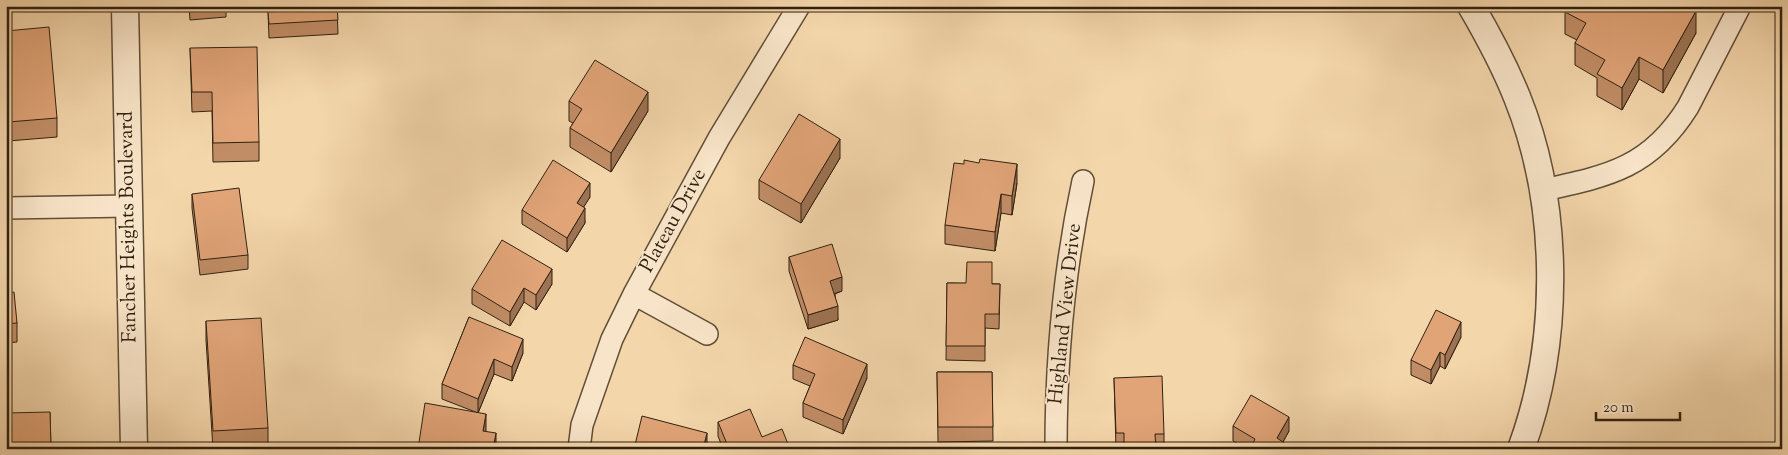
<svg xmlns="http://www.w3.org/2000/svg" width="1788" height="455" viewBox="0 0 1788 455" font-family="'Sorts Mill Goudy',serif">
<rect width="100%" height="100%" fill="#f4d6ab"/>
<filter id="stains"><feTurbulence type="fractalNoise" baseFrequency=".004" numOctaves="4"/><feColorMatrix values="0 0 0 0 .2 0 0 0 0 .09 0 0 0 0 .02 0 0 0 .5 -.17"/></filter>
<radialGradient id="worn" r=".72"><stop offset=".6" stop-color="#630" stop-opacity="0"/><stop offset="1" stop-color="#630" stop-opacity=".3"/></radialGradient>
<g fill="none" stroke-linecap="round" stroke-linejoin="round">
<defs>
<path id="minor" d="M1543,190C1608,176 1650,168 1688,107L1740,6
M6,208L129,206
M634,294L707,334
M579,449L582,425L612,339L634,294L719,138L799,6
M1056,449C1056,359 1064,269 1083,181"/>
<path id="tertiary" d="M125,6L134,449
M1471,6C1488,35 1504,65 1517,97C1560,204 1561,341 1521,449"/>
</defs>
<!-- minor casing -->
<use href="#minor" stroke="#614e38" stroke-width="24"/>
<!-- tertiary casing -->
<use href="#tertiary" stroke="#614e38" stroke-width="29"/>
<!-- minor -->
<use href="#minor" stroke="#f8e4c8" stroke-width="21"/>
<!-- tertiary -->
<use href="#tertiary" stroke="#f8e4c8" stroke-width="26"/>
</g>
<!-- wall -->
<path fill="#c18d66" stroke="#302111" d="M189,6H226V17L190,20Z
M285,6H337L338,34L269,38L268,12L285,11Z
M1565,12L1696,33L1663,93L1639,79L1622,110L1597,96V78L1575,65V43L1577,40L1565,34Z
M6,31L57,118V137L8,141L6,121Z
M190,48L259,142V161L213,162L212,111L192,112Z
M569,101L648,111L611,172L570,147V128L573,123L569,121Z
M840,158L801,223L759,199V180Z
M1017,183L1012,215L1001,213L995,251L945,244V225Z
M192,194L248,255V269L200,275L192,208Z
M590,197L583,207L585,223L567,252L522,224V210Z
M789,257L842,291L835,294L838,320L808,329L789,271Z
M947,283L1000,284L999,329L985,328V361L946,360Z
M552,284L536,310L524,302L510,326L472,304V289Z
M6,293L17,323V342L6,343Z
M469,317L523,353L512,381L494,374L478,413L442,399V384Z
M206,321L268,428V448L246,449H213L206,340Z
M1461,337L1445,369L1440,366L1431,384L1411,375V360Z
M793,365L867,378L843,434L803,417V403L810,386L793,379Z
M937,372H992L993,441L938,442Z
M1114,378L1164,434V449H1116Z
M50,412L51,449H6Z
M718,422L762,437L790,449H723L718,436Z
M1233,426L1289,431L1283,442L1286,449H1247L1233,441Z"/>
<!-- shaded-wall -->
<path fill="#9d7353" stroke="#302111" d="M1696,11V33L1663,93V70Z
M1639,57V79L1622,110V88Z
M648,92V111L611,172V153Z
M840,139V158L801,223V204Z
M1017,164V183L1012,215V196Z
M590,183V197L577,218V203Z
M1001,194V213L995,251V232Z
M585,208V223L567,252V238Z
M552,269V284L536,310V295Z
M842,277V291L830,295V281Z
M524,288V302L510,326V312Z
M838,306V320L808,329V315Z
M1461,322V337L1445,369V355Z
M523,339V353L512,381V367Z
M1440,352V366L1431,384V370Z
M494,359V374L478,413V399Z
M867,364V378L843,434V420Z
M486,414V433L483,431Z
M1289,417V431L1279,449L1277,438Z
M496,433V449H493Z
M707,433V449H703Z"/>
<!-- building -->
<path fill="#e0a477" stroke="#302111" d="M286,6H337L338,20L269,24L268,12L286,11Z
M1568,6H1688L1696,11L1663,70L1639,57L1622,88L1597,74L1605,60L1575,43L1586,23L1565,12Z
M49,27L57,118L8,122L6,102V31Z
M257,47L259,142L213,143L212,92H192L190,48Z
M595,60L648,92L611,153L570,128L582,109L569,101Z
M799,114L840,139L801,204L759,180Z
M980,159L1017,164L1012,196L1001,194L995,232L945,225L954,163L964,164V160L979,163Z
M553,160L590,183L577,203L585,208L567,238L522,210Z
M239,188L248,255L200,260L192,194Z
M502,240L552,269L536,295L524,288L510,312L472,289Z
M832,244L842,277L830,281L838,306L808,315L789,257Z
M967,262H992V284H1000L999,314H985V346H946L947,283H966Z
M14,292L17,323L6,324V293Z
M1436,310L1461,322L1445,355L1440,352L1431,370L1411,360Z
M469,317L523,339L512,367L494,359L478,399L442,384Z
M261,318L268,428L213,431L206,321Z
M805,337L867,364L843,420L803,403L815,374L793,365Z
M937,372H992L993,427H938Z
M1162,376L1164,434H1155L1156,449H1124V433H1116L1114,378Z
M1251,395L1289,417L1277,438L1286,444L1284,449H1250L1255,439L1233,426Z
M425,403L486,414L483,431L496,433L493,449H418Z
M750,409L762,437L782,429L790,449H729L718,422Z
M50,412L51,447H34V449H6V413Z
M642,416L707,433L703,449H634Z"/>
<g text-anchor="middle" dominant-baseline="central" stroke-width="4" stroke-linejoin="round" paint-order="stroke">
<!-- street labels -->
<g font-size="20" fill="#302111" stroke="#f8e4c8">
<text transform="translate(674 221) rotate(-61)">Plateau Drive</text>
<text transform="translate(129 227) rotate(-91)">Fancher Heights Boulevard</text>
<text transform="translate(1066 314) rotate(-84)">Highland View Drive</text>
</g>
</g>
<!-- margin -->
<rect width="1788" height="455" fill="none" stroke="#f4d6ab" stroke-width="25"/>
<rect x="8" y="8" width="1773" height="440" fill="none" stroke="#302111" stroke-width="2.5"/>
<rect x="12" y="12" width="1763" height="430" fill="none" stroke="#302111"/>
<!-- scale -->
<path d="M1596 412v8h84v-8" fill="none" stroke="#302111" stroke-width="2.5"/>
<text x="1603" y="412" font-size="15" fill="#302111" stroke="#f8e4c8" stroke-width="4" paint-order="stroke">20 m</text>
<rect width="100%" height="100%" filter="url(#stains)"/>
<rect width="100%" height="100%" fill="url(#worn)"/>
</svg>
